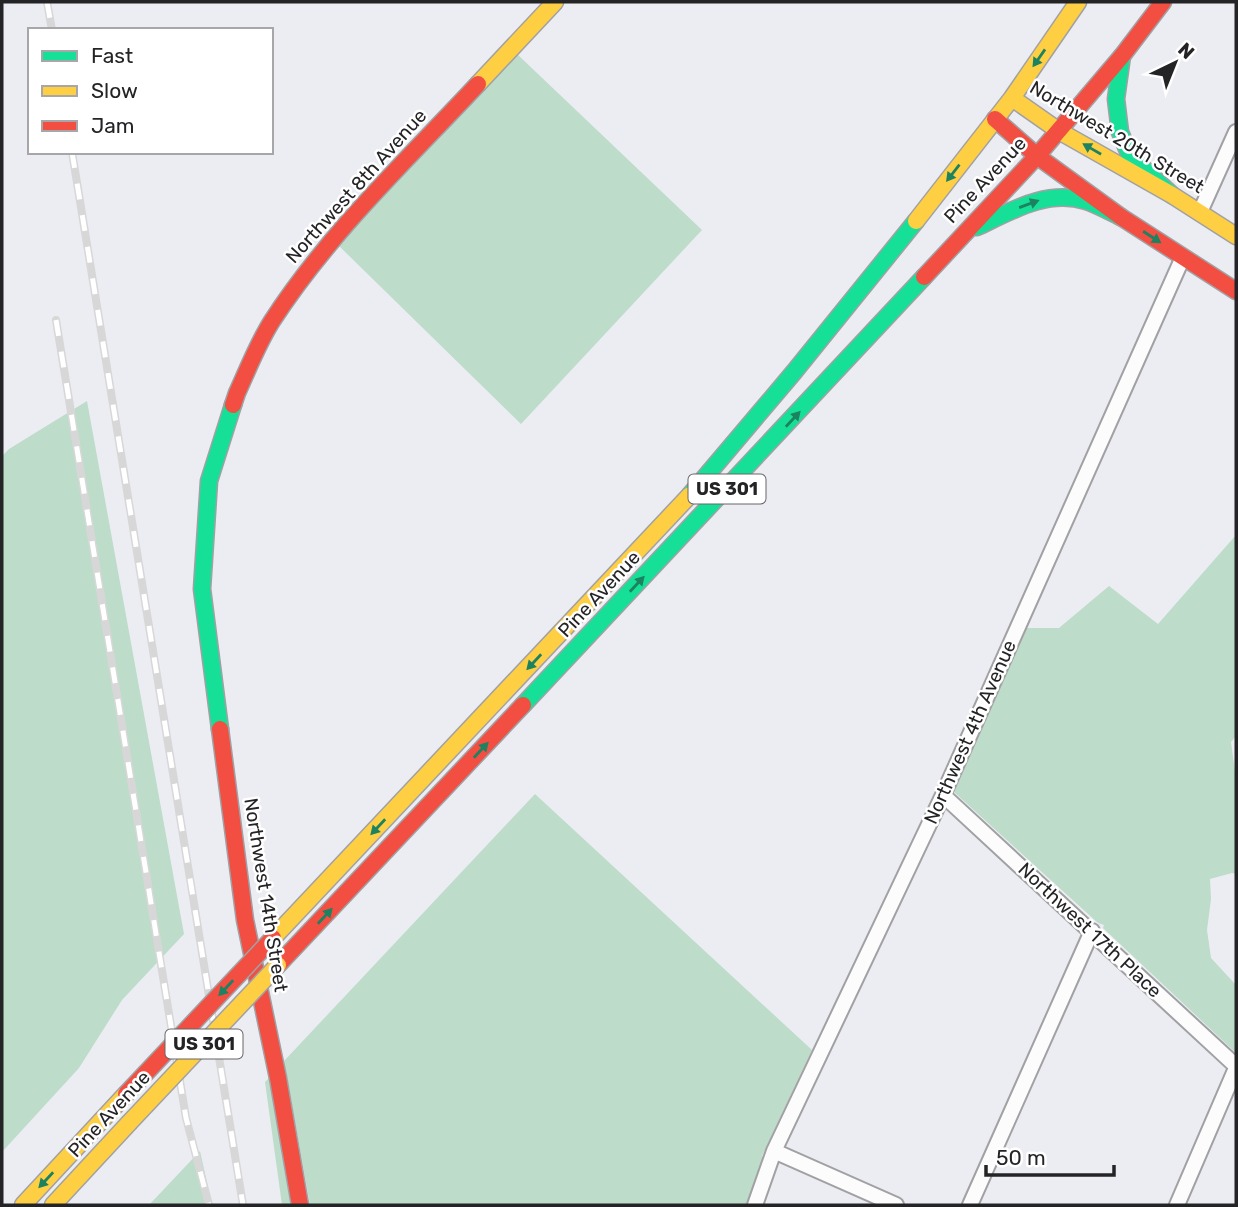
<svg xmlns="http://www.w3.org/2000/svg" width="1238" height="1207" viewBox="0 0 1238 1207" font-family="Rubik,sans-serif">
<rect width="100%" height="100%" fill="#ecedf2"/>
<!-- green -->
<path fill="#bddcc9" d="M517,54L702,230L521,424L339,246L355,226Z
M87,401L184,934L122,1000L79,1068L2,1152V456L9,449Z
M1236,535V736L1231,742L1236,779V874L1232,873L1210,879L1211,899L1207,930L1211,958L1236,985V1053L1103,928L1104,925L1098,923L954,792L1027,628H1059L1109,586L1158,624Z
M535,794L812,1050L762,1156L763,1157L746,1205H310L284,1061Z
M269,1078L291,1205H282L265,1082Z
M200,1151L212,1205H149Z"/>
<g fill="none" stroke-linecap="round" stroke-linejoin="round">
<defs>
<path id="street" d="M1200,212L1236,132
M943,795L1236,1066
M774,1151L896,1205
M755,1205L774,1151L943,795L1183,257
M970,1205L1092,931
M1177,1205L1236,1068"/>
<path id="fast" d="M1122,56L1116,99L1120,132L1130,156L1172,195
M977,227C1011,211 1047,189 1086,201C1098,205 1110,212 1121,217
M690,495L794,372L916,221
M523,705L924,277
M220,729L202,589L209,481L233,405"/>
<path id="slow" d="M478,84L555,2
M1012,98L1059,131L1172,195L1236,236
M916,221L1012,98L1078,2
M273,938L690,495
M23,1205L126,1094
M53,1205L129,1123"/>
<path id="jam" d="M995,119L1037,156L1121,217L1236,291
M924,277L1037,156L1122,56L1163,2
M233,405L237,393C248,369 258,343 272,321C329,233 407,160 478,84
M220,729L245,920L278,1078L300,1205
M278,965L523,705"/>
</defs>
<!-- street casing -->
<use href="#street" stroke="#a1a1a4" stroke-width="18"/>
<!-- fast casing -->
<use href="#fast" stroke="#a1a1a4" stroke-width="19"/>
<!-- slow casing -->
<use href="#slow" stroke="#a1a1a4" stroke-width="19"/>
<!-- jam casing -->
<use href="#jam" stroke="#a1a1a4" stroke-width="19"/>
<!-- street -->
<use href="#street" stroke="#fcfcfd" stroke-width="14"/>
<!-- fast -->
<use href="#fast" stroke="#16e098" stroke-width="16"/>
<!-- slow -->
<use href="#slow" stroke="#ffcf43" stroke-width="16"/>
<!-- jam -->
<use href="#jam" stroke="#f24e42" stroke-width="16"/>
<defs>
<path id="rail" d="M47,2L52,30
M72,152L243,1205
M56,320L186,1118L209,1205"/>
</defs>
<!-- rail casing -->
<use href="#rail" stroke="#d7d7d8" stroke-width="8"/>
<!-- rail -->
<use href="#rail" stroke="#fff" stroke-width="5" stroke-dasharray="16" stroke-linecap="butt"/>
<defs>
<path id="slow-bridge" d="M129,1123L278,965"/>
<path id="jam-bridge" d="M126,1094L273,938"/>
</defs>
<!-- slow-bridge casing -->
<use href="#slow-bridge" stroke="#a1a1a4" stroke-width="19" stroke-linecap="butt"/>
<!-- jam-bridge casing -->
<use href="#jam-bridge" stroke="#a1a1a4" stroke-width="19" stroke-linecap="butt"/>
<!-- slow-bridge -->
<use href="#slow-bridge" stroke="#ffcf43" stroke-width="16"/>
<!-- jam-bridge -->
<use href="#jam-bridge" stroke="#f24e42" stroke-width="16"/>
</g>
<!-- one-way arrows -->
<defs><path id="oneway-solid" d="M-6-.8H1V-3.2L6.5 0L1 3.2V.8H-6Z" transform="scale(1.75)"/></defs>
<g fill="#1d8260">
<use href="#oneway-solid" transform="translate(1039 58) rotate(125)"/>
<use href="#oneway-solid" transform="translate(1092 149) rotate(-150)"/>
<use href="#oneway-solid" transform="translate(953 173) rotate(128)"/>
<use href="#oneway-solid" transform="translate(1029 204) rotate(-20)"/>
<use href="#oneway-solid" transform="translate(1152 237) rotate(33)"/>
<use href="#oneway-solid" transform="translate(793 419) rotate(-47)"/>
<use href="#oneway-solid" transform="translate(637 584) rotate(-47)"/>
<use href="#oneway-solid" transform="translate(534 662) rotate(133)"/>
<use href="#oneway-solid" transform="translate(481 750) rotate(-47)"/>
<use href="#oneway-solid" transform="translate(378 827) rotate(133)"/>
<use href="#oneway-solid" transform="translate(325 916) rotate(-47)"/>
<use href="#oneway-solid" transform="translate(226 988) rotate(133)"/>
<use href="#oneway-solid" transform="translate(46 1180) rotate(133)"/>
</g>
<g text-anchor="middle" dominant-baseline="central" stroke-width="5" stroke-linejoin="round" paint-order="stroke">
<!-- shield labels -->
<g fill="#fff" stroke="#666668" stroke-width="2">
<rect x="688.5" y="474.5" width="77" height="29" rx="5"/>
<rect x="165.5" y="1029.5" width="77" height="29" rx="5"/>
</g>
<g font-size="18" font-weight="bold" fill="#242427">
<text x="727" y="489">US 301</text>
<text x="204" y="1044">US 301</text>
</g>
<!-- street labels -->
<g font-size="19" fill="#242427" stroke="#fff">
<text transform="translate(1117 137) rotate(31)">Northwest 20th Street</text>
<text transform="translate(985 180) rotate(-47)">Pine Avenue</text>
<text transform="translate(356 186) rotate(-48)">Northwest 8th Avenue</text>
<text transform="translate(599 594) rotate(-47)">Pine Avenue</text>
<text transform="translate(970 732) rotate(-66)">Northwest 4th Avenue</text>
<text transform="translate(266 895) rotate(81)">Northwest 14th Street</text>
<text transform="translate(1090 930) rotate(43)">Northwest 17th Place</text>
<text transform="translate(109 1114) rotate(-47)">Pine Avenue</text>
</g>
</g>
<!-- border -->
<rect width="1238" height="1207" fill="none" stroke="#242427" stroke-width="7"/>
<!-- legend -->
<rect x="28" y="28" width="245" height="126" fill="#ffffff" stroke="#a7a7a9" stroke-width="2"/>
<rect x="42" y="51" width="35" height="10" fill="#16e098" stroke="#a7a7a9" stroke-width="2"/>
<text x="91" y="63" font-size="21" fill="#242427">Fast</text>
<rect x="42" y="86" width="35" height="10" fill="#ffcf43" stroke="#a7a7a9" stroke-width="2"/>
<text x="91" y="98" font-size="21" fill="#242427">Slow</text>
<rect x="42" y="121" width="35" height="10" fill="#f24e42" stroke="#a7a7a9" stroke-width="2"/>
<text x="91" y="133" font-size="21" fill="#242427">Jam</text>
<!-- north arrow -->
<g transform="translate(1175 63) rotate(43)" stroke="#ffffff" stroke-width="5" paint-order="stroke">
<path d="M0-5L12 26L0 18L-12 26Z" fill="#242427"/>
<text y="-10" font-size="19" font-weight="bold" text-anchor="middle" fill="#242427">N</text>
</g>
<!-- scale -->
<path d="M986 1165v10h128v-10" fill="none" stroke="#242427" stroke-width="3.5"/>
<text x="996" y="1165" font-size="21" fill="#242427" stroke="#ffffff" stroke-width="5" paint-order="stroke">50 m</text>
</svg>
